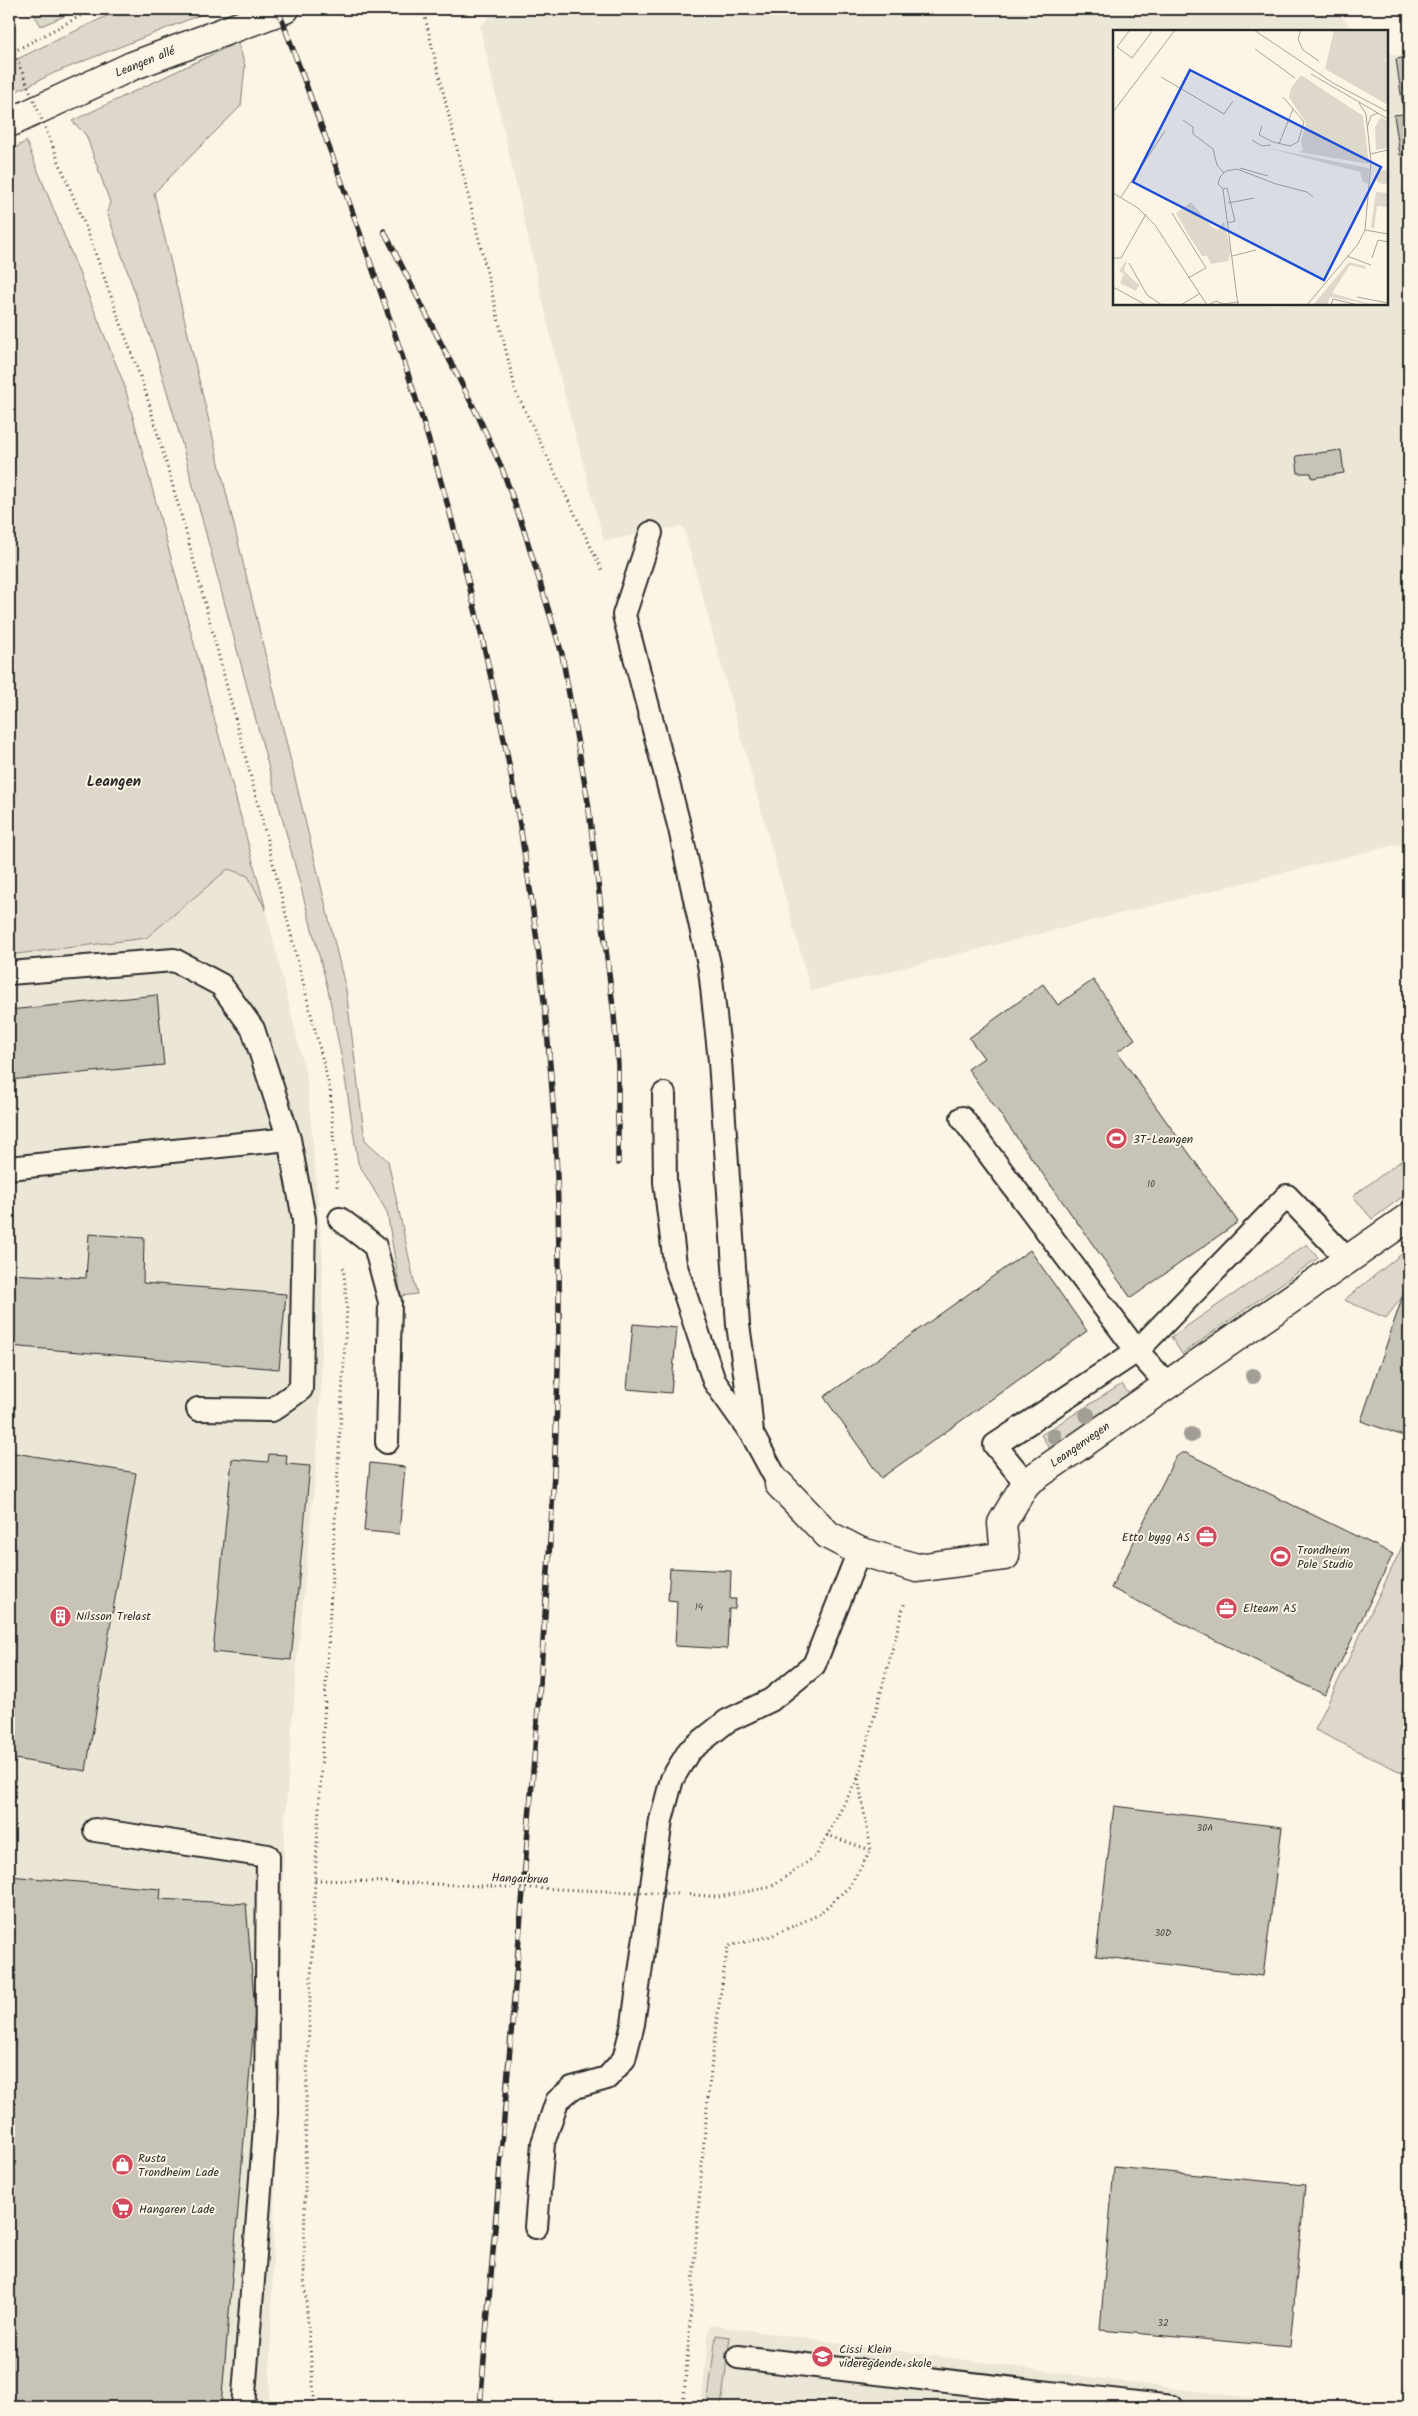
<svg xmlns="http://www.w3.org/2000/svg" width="1418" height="2416" viewBox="0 0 1418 2416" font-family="Kalam,sans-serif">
<rect width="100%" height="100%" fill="#fcf5e5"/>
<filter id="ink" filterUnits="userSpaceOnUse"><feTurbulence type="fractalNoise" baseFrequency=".02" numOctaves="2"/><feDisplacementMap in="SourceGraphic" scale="10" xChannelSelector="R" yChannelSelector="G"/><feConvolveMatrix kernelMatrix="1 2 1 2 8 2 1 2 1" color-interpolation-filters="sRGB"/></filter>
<g filter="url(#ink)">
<!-- built -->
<path fill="#ece6d7" d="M496,9H1335L1354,31H1114V304H1387V52L1397,56L1409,54V854L1399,844L811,991L683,526L604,541L562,386L480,27Z
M228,869L248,876L266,910L307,1079L323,1262L321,1386L316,1467L297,1662L285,1819L269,2407H9V955L146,938Z
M709,2325L1171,2388L1321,2407H701Z"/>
<!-- green -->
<path fill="#ded8ca" stroke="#84827a" d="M31,9H81L41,26Z
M121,9H215L54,73L9,95V63Z
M238,42L245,66L241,106L154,193L346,990L365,1140L388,1161L417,1294L401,1296L387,1212L358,1163L343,1065L327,985L176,422L155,351L107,212L110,202L86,135L72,121Z
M26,141L124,384L266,910L248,876L228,869L146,938L9,955V152Z
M1409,1155V1192L1372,1219L1353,1196Z
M1307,1244L1318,1258L1182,1354L1171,1337Z
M1409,1248V1297L1403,1296L1386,1318L1344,1300Z
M1122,1384L1130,1396L1051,1451L1041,1435Z
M1409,1532V1776L1315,1730Z
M716,2335L730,2337L721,2407H707Z"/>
<!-- building -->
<path fill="#c8c3b7" stroke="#2b2b2b" d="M1409,57V153L1400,155L1394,115L1404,114L1396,59Z
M1341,450L1344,473L1312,478L1311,473H1298L1296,456Z
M1093,980L1135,1039L1117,1052L1238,1222L1131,1298L968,1069L984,1058L969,1038L1043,984L1058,1005Z
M157,995L164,1065L9,1080V1010Z
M89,1234L144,1238L143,1283L286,1294L279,1369L9,1346V1274L86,1278Z
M1030,1250L1087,1331L881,1478L824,1397Z
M1403,1295L1409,1297V1438L1361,1421Z
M633,1324L677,1328L671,1393L627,1389Z
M9,1452L136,1473L86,1771L9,1758Z
M1181,1453H1186L1393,1554L1325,1695L1111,1588L1175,1458Z
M269,1454L287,1455L286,1464L310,1466L291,1660L213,1652L232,1459L268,1462Z
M370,1463L405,1467L399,1534L364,1531Z
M670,1568L731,1571L730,1599H736L735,1609H729L727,1649L675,1646L677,1601L668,1600Z
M1114,1806L1282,1827L1263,1976L1096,1956Z
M9,1876L161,1889L160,1899L246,1904L255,2011L221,2407H9Z
M1114,2167L1305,2185L1290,2347L1100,2330Z"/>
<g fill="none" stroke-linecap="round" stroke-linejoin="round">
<defs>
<path id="service" d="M651,533L624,615L680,829L710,969L720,1061L738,1325L749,1401L752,1434L779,1484
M9,973L174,960L221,985L253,1029L289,1139L304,1219L301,1389L272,1410L198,1409
M664,1094L665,1182L675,1264L714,1381L751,1433
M962,1118L1137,1351L1167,1384
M9,1168L289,1139
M340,1219L375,1246L390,1302L387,1442
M1026,1483L995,1445L1137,1351L1287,1196L1348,1260
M95,1830L268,1856L266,2114L243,2407
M536,2227L543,2143L557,2101L572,2088L607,2078L624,2059L633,2024L661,1820L672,1779L689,1751L727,1721L771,1700L814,1665L859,1551
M738,2357L1172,2407"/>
<path id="minor" d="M779,1484L828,1535L859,1551L917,1568L1005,1556L1002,1523L1026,1483L1409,1217"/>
<path id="tertiary" d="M9,123L132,66L285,9"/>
</defs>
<!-- service casing -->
<use href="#service" stroke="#2b2b2b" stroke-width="26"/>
<!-- minor casing -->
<use href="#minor" stroke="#2b2b2b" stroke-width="31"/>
<!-- tertiary casing -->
<use href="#tertiary" stroke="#2b2b2b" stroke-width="31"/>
<!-- path -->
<path stroke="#2b2b2b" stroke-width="3" stroke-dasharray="1 4" stroke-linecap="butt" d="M423,9L516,392L603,572
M9,54L93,9
M53,147L88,233L145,390L186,532L259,808L330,1089L337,1188
M827,1835L870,1850
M315,1880L361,1881
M684,1894L718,1897L771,1887L816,1856L858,1778L905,1601
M315,2407L304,2276L306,2102L315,1880L347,1306L343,1264
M683,2407C697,2254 702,2099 728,1946L771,1936L818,1915L850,1886L871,1850L858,1778"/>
<!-- service -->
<use href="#service" stroke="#fcf5e5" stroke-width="22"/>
<!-- minor -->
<use href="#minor" stroke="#fcf5e5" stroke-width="28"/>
<!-- tertiary -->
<use href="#tertiary" stroke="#fcf5e5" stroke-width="28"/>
<defs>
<path id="rail" d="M278,9C326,139 375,269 417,402C492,639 541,887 555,1135C567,1340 551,1544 535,1747C517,1967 499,2187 480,2407
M384,231L480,420L503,471L523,527L562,654L588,802L614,1015L618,1065V1163"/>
</defs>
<!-- rail casing -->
<use href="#rail" stroke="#2b2b2b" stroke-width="5.5"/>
<!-- rail -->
<use href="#rail" stroke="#fcf5e5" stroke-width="4" stroke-dasharray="11" stroke-linecap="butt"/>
<!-- path-bridge -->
<path stroke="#2b2b2b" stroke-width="3" stroke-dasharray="1 4" stroke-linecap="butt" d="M9,40L53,147
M361,1881L679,1894"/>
</g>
<!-- trees -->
<g fill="#a29e95">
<circle cx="1253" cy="1376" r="8"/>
<circle cx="1087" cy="1415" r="8"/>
<circle cx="1191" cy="1435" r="8"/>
<circle cx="1054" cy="1436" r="8"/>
</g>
</g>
<!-- icons -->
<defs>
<symbol id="stadium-disc" viewBox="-11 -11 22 22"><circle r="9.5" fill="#d1495b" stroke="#fcf5e5"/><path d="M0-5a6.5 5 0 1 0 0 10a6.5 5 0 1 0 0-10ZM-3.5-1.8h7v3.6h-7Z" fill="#fff"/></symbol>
<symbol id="office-disc" viewBox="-11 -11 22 22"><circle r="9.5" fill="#d1495b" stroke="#fcf5e5"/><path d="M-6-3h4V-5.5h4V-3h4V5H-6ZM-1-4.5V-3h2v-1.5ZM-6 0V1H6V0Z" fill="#fff"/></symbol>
<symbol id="building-disc" viewBox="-11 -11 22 22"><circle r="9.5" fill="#d1495b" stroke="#fcf5e5"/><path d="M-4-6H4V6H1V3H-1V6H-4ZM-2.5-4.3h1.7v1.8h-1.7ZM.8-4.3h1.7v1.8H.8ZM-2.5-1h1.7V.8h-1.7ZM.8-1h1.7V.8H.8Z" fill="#fff"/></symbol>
<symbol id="shop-disc" viewBox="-11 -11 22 22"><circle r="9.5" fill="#d1495b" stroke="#fcf5e5"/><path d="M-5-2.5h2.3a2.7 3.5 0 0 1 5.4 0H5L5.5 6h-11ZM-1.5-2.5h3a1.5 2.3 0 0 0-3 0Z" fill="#fff"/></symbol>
<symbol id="supermarket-disc" viewBox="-11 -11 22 22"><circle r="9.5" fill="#d1495b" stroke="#fcf5e5"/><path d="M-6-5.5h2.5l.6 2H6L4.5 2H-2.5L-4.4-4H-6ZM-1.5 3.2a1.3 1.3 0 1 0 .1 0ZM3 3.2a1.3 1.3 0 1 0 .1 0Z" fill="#fff"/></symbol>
<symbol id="school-disc" viewBox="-11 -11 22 22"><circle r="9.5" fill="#d1495b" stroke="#fcf5e5"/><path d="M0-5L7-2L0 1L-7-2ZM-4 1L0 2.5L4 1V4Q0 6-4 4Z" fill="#fff"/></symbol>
</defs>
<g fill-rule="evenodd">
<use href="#stadium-disc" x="1104" y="1126" width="25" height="25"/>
<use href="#office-disc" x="1194" y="1524" width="25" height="25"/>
<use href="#stadium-disc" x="1268" y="1544" width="25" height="25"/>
<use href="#office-disc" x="1214" y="1596" width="25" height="25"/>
<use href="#building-disc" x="48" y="1604" width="25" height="25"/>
<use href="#shop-disc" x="110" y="2152" width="25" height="25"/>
<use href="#supermarket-disc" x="110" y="2196" width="25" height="25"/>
<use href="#school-disc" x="810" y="2344" width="25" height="25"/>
</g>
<g text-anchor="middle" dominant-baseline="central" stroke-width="4" stroke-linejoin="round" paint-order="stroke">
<!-- number labels -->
<g font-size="10" fill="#52514e">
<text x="1151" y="1184">10</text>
<text x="699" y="1607">14</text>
<text x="1205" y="1828">30A</text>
<text x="1163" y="1933">30D</text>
<text x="1163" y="2323">32</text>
</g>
<!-- street labels -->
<g font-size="12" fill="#2b2b2b" stroke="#fcf5e5">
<text transform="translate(145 62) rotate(-22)">Leangen allé</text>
<text transform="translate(1080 1445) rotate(-35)">Leangenvegen</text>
<text transform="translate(520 1879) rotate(2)">Hangarbrua</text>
</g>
<!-- poi labels -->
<g font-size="12" fill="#2b2b2b" stroke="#fcf5e5" text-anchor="start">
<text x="1133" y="1139">3T-Leangen</text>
<text x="1190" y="1537" text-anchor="end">Etto bygg AS</text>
<text x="1297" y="1550">Trondheim<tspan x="1297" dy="14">Pole Studio</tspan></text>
<text x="1243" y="1608">Elteam AS</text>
<text x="76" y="1616">Nilsson Trelast</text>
<text x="138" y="2158">Rusta<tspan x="138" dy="14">Trondheim Lade</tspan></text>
<text x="139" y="2209">Hangaren Lade</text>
<text x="839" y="2349">Cissi Klein<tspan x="839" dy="14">videregående skole</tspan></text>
</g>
<!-- quarter labels -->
<g font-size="15" font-weight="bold" fill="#2b2b2b" stroke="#fcf5e5">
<text x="114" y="782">Leangen</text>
</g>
</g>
<!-- overview -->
<g transform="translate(1113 30)">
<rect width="275" height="275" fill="#fcf5e5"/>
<path d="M221,0H275V31L268,27L275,33V75L212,39ZM188,45L250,86L256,134L186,122L190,120L188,111L193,93L176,67L178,58ZM268,87L275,91V118L263,120L262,97ZM150,117L256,138L255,154L250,152L247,142ZM263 147a7 7 0 1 1 14 0a7 7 0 1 1-14 0ZM263,162L275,163V177L264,176L261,199L258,197ZM78,172L99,197L105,200L111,191L118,222L115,231L98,234L94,226H89L75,204L63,183ZM14,229L11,241L26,255L23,261L7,253L11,244L6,241ZM236,232L252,236L253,239L237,235L219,263L260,275L217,267L214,275H200Z" fill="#ded8ca"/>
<path fill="none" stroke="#a8a49b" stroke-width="1" d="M17,0L4,17L19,28L40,0M141,0L220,53L275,82M188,0L185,9L190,20L206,31M142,19L182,48M198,44L275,89M48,47L111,84L120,71M0,82L62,0M70,90L80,97V104L100,119L104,135L111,143M149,96L146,105L160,112L177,116L185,112L191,92L170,67M254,98L258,86L265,83M139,110L149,116L158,115M166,114L180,79M257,124L275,120M127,138L155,146M110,159L114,158L122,191L114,193M0,163L25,178L42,195L94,275M8,167L52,101M115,173L141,168M59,183L93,238L75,248M252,200L275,204M119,226L143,220M234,226L258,235M0,228H8L33,184M259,228L265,210L275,212M16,233L34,265L49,275M0,257L33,275M244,267L275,273M68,275L86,264M95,275L103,271L110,274L126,272M125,275L110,159L105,154L107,147L113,141L124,139L163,154L194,162L200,167M194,275L245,214L252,200L258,132L253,84L246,73M218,275L220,269L245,275"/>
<path fill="#1d4ed8" fill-opacity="0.15" stroke="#1d4ed8" stroke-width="2.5" d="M77,40L268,137L211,250L20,152Z"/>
<rect width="275" height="275" fill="none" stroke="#2b2b2b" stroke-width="2.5"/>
</g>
<!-- margin -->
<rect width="1418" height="2416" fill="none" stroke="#fcf5e5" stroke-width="30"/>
<rect x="15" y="15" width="1388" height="2386" fill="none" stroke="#2b2b2b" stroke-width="2" filter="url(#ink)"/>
</svg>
